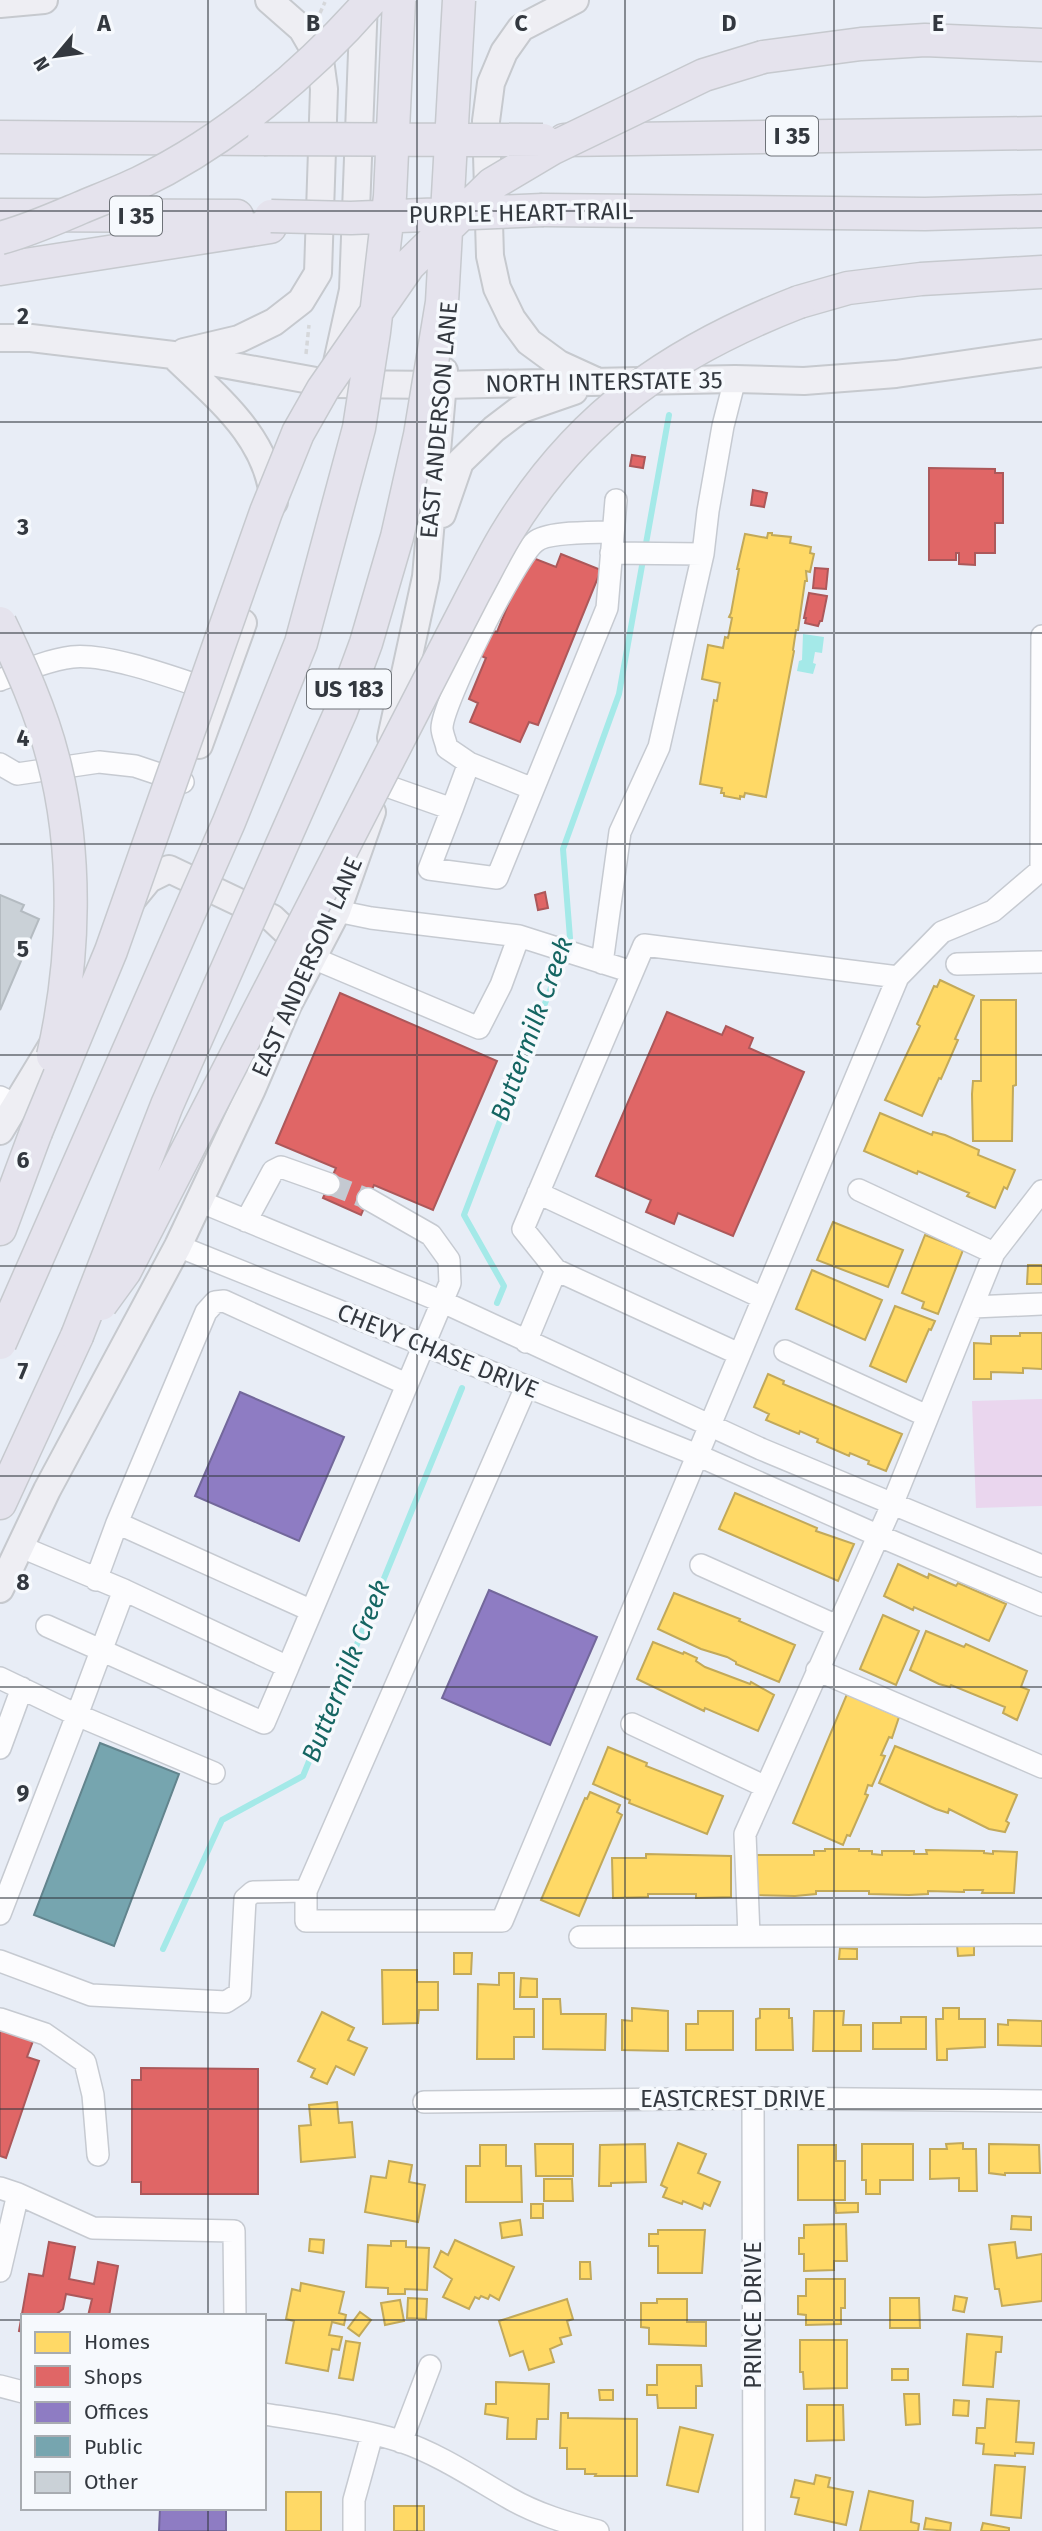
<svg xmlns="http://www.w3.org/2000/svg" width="1042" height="2531" viewBox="0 0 1042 2531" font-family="'Fira Sans',sans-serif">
<rect width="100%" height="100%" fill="#e8edf6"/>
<!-- green -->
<path fill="#ead6ee" d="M1042,1399V1506L976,1508L972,1401Z"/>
<!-- water -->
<path fill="#a4e9e8" d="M803,634L824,637L822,653L815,652L813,663L816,664L813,674L797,671L799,661L802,660Z"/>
<!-- homes -->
<path fill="#ffd966" stroke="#c2a95a" stroke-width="2" d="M768,533H772V535L791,537L790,543L811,547L810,553L814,554L810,572L806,571L807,581H805L798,630H796L793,650L794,651L766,797L745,793L744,797L740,796V799L724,796V793H721L722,788L700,784L714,700L717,701L720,683L702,679L708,645L723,648L725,637L728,638L732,618L729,617L731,613L739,569H737L745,534L767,538Z
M940,980L974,996L955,1039L958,1040L941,1079L939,1078L922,1116L885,1100L920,1026L917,1024L934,986L937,987Z
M981,1000H1016V1085L1013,1086L1012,1141H973L972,1094L973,1081H981Z
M880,1113L932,1135L933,1132L945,1135L979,1150L978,1155L1015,1170L1007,1189L1004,1187L995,1208L967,1196L969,1193L918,1171L917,1174L864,1151Z
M833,1222L903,1250L888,1287L817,1260Z
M925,1235L963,1250L938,1314L922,1308L924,1302L902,1293Z
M1028,1265H1042V1284H1027Z
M812,1270L882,1300L865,1340L796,1309Z
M895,1306L935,1321L931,1330L929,1329L906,1382L870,1366Z
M1020,1333H1042V1369L1023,1368V1373L991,1372V1379H974V1343L991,1344V1336H1020Z
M768,1374L784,1381L783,1384L902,1434L886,1471L868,1464L869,1461L850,1453L849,1456L817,1442L818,1439L800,1431L799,1434L766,1420L769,1414L754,1407Z
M735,1493L817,1528L816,1531L854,1544L838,1581L719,1529Z
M898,1564L928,1578L929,1574L956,1586L958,1583L1006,1604L989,1641L914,1607L913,1610L884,1596Z
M674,1593L740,1619L739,1621L795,1645L779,1682L736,1664V1662L727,1657L701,1649L658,1629Z
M883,1615L919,1631L896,1685L860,1669Z
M926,1631L964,1647L966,1644L1027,1671L1021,1687L1029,1690L1017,1720L1003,1713L1005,1707L951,1685L950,1687L939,1684L910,1670Z
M653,1642L683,1654L684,1652L697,1658L696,1661L705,1667L750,1684L751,1682L774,1695L758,1731L705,1708L704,1711L637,1679Z
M847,1694L899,1717L892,1738L889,1737L881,1755L885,1756L872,1786L868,1785L865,1794L868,1795L850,1836L847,1835L843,1845L793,1823Z
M895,1746L1017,1795L1006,1821L1009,1823L1005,1832L989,1829L949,1809L948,1813L936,1809L879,1783Z
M608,1747L647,1763L646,1766L723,1796L707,1834L629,1803L630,1800L593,1784Z
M590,1792L620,1805L617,1812L622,1815L579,1916L541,1900L585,1798L587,1799Z
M825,1849H859V1851H872V1854L882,1855V1851H914V1854H927L926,1850L984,1851V1853L993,1854V1851L1017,1852L1014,1893H982L983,1890H964V1892L928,1891V1894L909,1895L869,1894V1891H816V1894L795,1896L757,1895V1855H814V1851H825Z
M646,1854L731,1856V1897L696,1898V1894H648V1897L613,1898L612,1858H646Z
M974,1944V1955L958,1956L957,1945Z
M840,1948L857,1949V1959H839Z
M454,1953H472L471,1974H454Z
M382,1970H417V1982H438V2010H419L418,2023L383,2024Z
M499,1973H514V2009H534V2037H514V2059H477L478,1984L499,1985Z
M521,1978L537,1979V1997H520Z
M543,1999H560L561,2014H606L605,2050L543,2049Z
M632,2008L668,2011V2051L622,2050V2020L632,2021Z
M943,2008H959V2019H985V2047L947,2049V2060H937L936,2019H943Z
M760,2009H789V2018H792L793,2050H756V2019L760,2018Z
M698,2011H733V2050H686V2024H698Z
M814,2011H844L843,2025H861V2051H813Z
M322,2012L354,2028L348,2040L367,2048L354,2075L336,2066L327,2084L311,2077L315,2069L298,2061Z
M901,2017H926V2049H873V2023H901Z
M1008,2020L1042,2021V2046L998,2045V2024L1008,2025Z
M337,2102L339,2123L352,2122L355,2157L301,2162L299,2126L311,2125L309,2105Z
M678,2143L706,2154L698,2173L720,2182L710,2206L704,2203L702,2209L683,2201L682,2204L663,2197L667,2188L661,2185Z
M963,2143V2149H976L977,2191H959V2178L930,2179V2149H947L946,2144Z
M535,2144H573V2176H536Z
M645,2144L646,2182L611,2183V2186H599L600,2145Z
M862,2144H913V2180H880V2194H866V2180H862Z
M989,2144L1039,2145L1040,2173H1005V2175L989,2173Z
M480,2145H506V2166H521L522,2202H466V2166H480Z
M798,2145H836V2161H845V2200H798Z
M389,2161L412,2165L409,2182L425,2185L418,2222L365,2212L371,2176L386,2178Z
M544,2179H572L573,2201H544Z
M835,2203H858V2212L836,2213Z
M531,2204H543V2218H531Z
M1012,2216L1031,2217V2230L1011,2229Z
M520,2220L522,2235L502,2238L500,2223Z
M846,2224L847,2261H834V2270L804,2271V2254H799V2238H804V2225Z
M658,2230H705L702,2273H658V2246H649V2234H658Z
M310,2239L324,2240L323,2253L309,2251Z
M455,2240L514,2267L499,2300L490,2295L488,2299L481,2296L479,2299L475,2297L469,2309L443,2297L452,2279L434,2267L441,2251L448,2255Z
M391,2241H406V2247L429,2248L427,2290L405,2289V2294H388V2288L366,2287L368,2245L391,2246Z
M1015,2242L1017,2258L1042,2254V2301L1002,2306L999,2289H995L989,2245Z
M580,2262H590L591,2279H580Z
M806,2279H845V2308H841V2324L806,2325V2315L798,2314V2296H806Z
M301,2283L344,2292L339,2313L346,2315L344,2325L332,2322L329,2335L342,2337L339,2350L332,2349L328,2371L286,2363L294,2321L286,2319L292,2289L300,2291Z
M955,2296L967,2298L964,2312L953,2310Z
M408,2298L427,2299L426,2319L407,2318Z
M890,2298H919L920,2328H890Z
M567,2299L573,2319L567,2321L571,2335L560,2338L562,2344L550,2349L554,2362L529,2370L523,2351L510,2356L499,2321Z
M657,2299H687V2322H706V2346L649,2344V2328L641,2327V2303H657Z
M400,2300L404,2321L385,2325L381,2303Z
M360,2312L371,2320L359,2336L348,2328Z
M967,2334L1002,2337L1001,2352H996L993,2387L963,2385Z
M800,2340H847V2388L804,2389L803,2372H800Z
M346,2341L360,2343L353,2380L339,2378Z
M657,2365H701L702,2386H696V2408H658L657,2395H647V2385H657Z
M892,2369H908V2380H892Z
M496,2382L549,2384L548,2419H537L536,2439H507L508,2418L485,2414L486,2404H496Z
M599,2390H613V2400H600Z
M904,2394H919L920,2424L906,2425Z
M987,2399L1019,2401L1016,2442L1034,2443L1033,2454L1015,2453V2456L983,2454L984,2444L976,2443L977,2428H985Z
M954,2400L969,2401L968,2416L953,2415Z
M807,2405H843L844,2440L807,2441Z
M561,2413H568V2418L637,2419V2476H595L596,2474H585V2469H567V2448H560Z
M680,2427L713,2435L698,2492L667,2485Z
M995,2465L1025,2467L1021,2518L991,2515Z
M816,2475L830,2478L828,2487L853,2492L846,2525L795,2514L799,2498L791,2497L795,2480L814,2484Z
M869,2491L913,2501L911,2522L919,2524L918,2531H860Z
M286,2492H321V2531H286Z
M394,2506H424V2531H394Z
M926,2518L951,2523L950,2531L924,2529Z
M983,2523L1009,2528V2531H981Z"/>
<!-- shops -->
<path fill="#e06666" stroke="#ac585a" stroke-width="2" d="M632,455L645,457L643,468L630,466Z
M929,468L995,469V473H1003V523H995V553H975V565L959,564V553H956V560H929Z
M753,490L767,493L764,507L751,505Z
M561,554L601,570L538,725L529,722L520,742L470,722L478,703L469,699L486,658L477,654L488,629L497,632L528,556L556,567Z
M815,568L828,569L826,589L813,588Z
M809,593L827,596L822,621H820L818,626L805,623L806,618H804Z
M545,892L548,908L538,910L535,895Z
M340,993L497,1061L433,1210L374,1185L361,1215L323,1198L336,1168L276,1143Z
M667,1012L722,1035L726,1026L753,1038L749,1048L804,1072L733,1236L678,1213L674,1224L646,1212L651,1200L596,1176Z
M0,2030L33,2041L27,2057L39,2061L6,2158L0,2156Z
M141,2068L258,2069V2194H141V2182H132V2080H141Z
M49,2242L75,2247L69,2279L94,2284L98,2262L118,2266L109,2316H88L92,2299L66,2294L63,2309L54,2316H23V2332L19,2331L29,2274L43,2276Z"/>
<!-- offices -->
<path fill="#8e7cc3" stroke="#73689b" stroke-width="2" d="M240,1392L344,1437L299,1541L195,1496Z
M489,1590L597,1637L550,1745L442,1698Z
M160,2508H226V2531H159Z"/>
<!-- public -->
<path fill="#76a5af" stroke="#62848d" stroke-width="2" d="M100,1743L179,1774L114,1946L34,1915Z"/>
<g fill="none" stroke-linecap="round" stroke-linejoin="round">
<!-- stream -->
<path stroke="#a4e9e8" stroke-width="6" d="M497,1303L504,1286L464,1215L570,938L563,849L619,694L669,415
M163,1949L222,1820L303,1776L462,1388"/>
</g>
<!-- building -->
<path fill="#cad1d7" stroke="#b4bbc1" stroke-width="2" d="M0,895L24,905L21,911L39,919L0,1010Z"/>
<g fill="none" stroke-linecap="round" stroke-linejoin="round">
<!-- minor-tunnel -->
<path stroke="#c4c9d1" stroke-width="21" stroke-dasharray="21 10" stroke-linecap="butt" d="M329,1184L368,1199"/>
<defs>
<path id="minor" d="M611,553L703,554
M0,680C23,671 48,660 72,657C109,653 177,679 214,691
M0,764L17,774L99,762L135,766L183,782
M381,784L452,809L469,763
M533,789L469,763L447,748C446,742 442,734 442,728C442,704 516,556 535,542C548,531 595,533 613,532
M452,809L429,869L497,878L607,608L616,500
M337,911L371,918L519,936L632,972
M313,958L479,1028L501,985L519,936
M602,963L620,832L659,747L703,554L708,511L723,426L735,379
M957,964L1042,962
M0,1097L16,1105
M859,1190L994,1253
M538,1193L763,1298
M199,1201L443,1302L761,1449L1042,1566
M246,1221L273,1171L281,1167L329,1184
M178,1246L697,1455L877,1535L1042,1605
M973,1307L1042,1304
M526,1342L556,1270
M785,1351L927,1416
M739,1354L556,1270L523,1229L644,945L898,977
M526,1387L306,1891V1921H502L898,977L942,932L993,911L1041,870L1042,636
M117,1523L310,1610
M19,1546L124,1590L288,1667L450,1283L449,1260L431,1235L368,1199
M701,1565L837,1626
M96,1580L117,1523L206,1312L215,1302L224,1301L406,1384
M47,1626L264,1723L288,1667
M817,1670L1042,1767
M0,1678L77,1715L124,1590
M632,1724L766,1787
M0,1748L22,1688
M0,1914L77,1715L214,1773
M749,1936L745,1834L892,1505L994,1253L1042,1191
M580,1937L1042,1935
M0,1961L91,1995L226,2002L240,1993L245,1899L253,1892L306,1891
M0,2019L45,2034L85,2062L93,2095L98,2155
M753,2098L754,2531
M424,2102L753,2098L1042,2101
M0,2188L18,2194L0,2271
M18,2194L93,2228L234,2231L235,2316
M0,2386L23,2392
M264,2414C308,2421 358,2428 400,2441C439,2454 474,2478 509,2498C537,2514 567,2523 598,2531
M401,2442L430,2366
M354,2531V2500L372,2435"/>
<path id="major" d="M575,0L521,28L504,52L491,83L486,121L490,256L497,288L512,319L529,342L559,364L594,380
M0,4L44,0
M0,338H31L173,355L332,384L442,385L735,379L804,381L896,374L1042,353
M184,352L239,339L274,322L301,301L318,273L324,89L320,60L302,29L269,0
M173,355C217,398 268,436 274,502
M336,367L353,290L364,0
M442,514L460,462L494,429L519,410L574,391
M391,738L426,577L444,371
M199,745L243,623
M131,901L149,879L169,869L272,918L290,935L295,962
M0,1131L59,1034
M0,1589L47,1490L178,1246L252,1089L288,1005L337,911L372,812"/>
<path id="highway" d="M763,57L861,44L925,40L1042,45
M0,137L264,139
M564,140L1042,133
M543,210L925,214L1042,211
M0,215L237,216
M0,269L270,227
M799,302L848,288L921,279L1042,272
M0,1229L36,1132
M0,1503L77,1336"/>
</defs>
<!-- minor casing -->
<use href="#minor" stroke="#c6cad1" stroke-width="24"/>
<!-- major casing -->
<use href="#major" stroke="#c6c9ce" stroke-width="30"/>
<!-- highway casing -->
<use href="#highway" stroke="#c6c9ce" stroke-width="35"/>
<!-- path -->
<path stroke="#d5d7da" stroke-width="3.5" stroke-dasharray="5 3.5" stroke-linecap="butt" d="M320,13L325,2
M306,354L309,325"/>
<!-- minor -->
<use href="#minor" stroke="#fcfcfe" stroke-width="21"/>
<!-- major -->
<use href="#major" stroke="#eeeef3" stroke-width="26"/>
<!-- highway -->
<use href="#highway" stroke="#e5e3ed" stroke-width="32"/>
<defs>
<path id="highway-bridge" d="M264,139L543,140
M271,216L351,218L543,210
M0,238C27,231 54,219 80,208C99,200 120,192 139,183C226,141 308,72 371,0
M0,623C21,667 41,711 53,758C78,853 75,960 53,1056
M36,1132L111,951L266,512L298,433L323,389L409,265L492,184L553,148L704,75L763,57
M101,1304L125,1271L475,591C486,571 496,550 508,531C580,414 673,351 799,302
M77,1336L167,1105L341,711L366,643L397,537L420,435L442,302L459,0
M0,1343L229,822L301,643L359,428L374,332L390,196L399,0"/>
</defs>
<!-- highway-bridge casing -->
<use href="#highway-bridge" stroke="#c6c9ce" stroke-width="35" stroke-linecap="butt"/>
<!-- highway-bridge -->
<use href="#highway-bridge" stroke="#e5e3ed" stroke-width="32"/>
</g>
<!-- grid -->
<path fill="none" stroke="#33383f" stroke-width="2" stroke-opacity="0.55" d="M208,0V2316M417,0V2531M625,0V2531M834,0V2531M0,211H1042M0,422H1042M0,633H1042M0,844H1042M0,1055H1042M0,1266H1042M0,1476H1042M0,1687H1042M0,1898H1042M0,2109H1042M0,2320H23M264,2320H1042M208,2508V2531"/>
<g text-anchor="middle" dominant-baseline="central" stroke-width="7" stroke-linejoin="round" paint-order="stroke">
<!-- shield labels -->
<g fill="#f6f9fd" stroke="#6e7278" stroke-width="2">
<rect x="766" y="116.5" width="52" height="39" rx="5"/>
<rect x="110" y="196.5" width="52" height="39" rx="5"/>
<rect x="307" y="669.5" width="84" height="39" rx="5"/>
</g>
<g font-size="23" font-weight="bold" fill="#33383f">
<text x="792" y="136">I 35</text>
<text x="136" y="216">I 35</text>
<text x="349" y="689">US 183</text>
</g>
<!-- street labels -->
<g font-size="24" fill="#33383f" stroke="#f6f9fd">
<text transform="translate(521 213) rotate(-1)">PURPLE HEART TRAIL</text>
<text transform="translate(604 382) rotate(-1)">NORTH INTERSTATE 35</text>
<text transform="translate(439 420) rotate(-85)">EAST ANDERSON LANE</text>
<text transform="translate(307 967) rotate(-66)">EAST ANDERSON LANE</text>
<text transform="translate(438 1351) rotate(22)">CHEVY CHASE DRIVE</text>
<text x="733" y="2099">EASTCREST DRIVE</text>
<text transform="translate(753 2315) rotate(-90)">PRINCE DRIVE</text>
</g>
<!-- water labels -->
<g font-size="26" font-style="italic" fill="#146562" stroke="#f6f9fd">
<text transform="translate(532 1029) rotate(-70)">Buttermilk Creek</text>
<text transform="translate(346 1671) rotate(-68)">Buttermilk Creek</text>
</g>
</g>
<g font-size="23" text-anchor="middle" font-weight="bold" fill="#33383f" stroke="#f6f9fd" stroke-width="7" stroke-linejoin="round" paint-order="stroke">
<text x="104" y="31">A</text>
<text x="313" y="31">B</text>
<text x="521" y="31">C</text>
<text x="729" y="31">D</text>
<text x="938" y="31">E</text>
<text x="23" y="324">2</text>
<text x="23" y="535">3</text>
<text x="23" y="746">4</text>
<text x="23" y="957">5</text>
<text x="23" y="1168">6</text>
<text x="23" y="1379">7</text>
<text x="23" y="1590">8</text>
<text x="23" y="1801">9</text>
</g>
<!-- legend -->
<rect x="21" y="2314" width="245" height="196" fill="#f6f9fd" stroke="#a8acb1" stroke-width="2"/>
<rect x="35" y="2332" width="35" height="21" fill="#ffd966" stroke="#a8acb1" stroke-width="2"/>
<text x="84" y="2349" font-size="21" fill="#33383f">Homes</text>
<rect x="35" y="2366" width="35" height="21" fill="#e06666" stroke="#a8acb1" stroke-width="2"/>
<text x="84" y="2384" font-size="21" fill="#33383f">Shops</text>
<rect x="35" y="2402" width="35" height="21" fill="#8e7cc3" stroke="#a8acb1" stroke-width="2"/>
<text x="84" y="2419" font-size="21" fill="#33383f">Offices</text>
<rect x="35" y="2436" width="35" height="21" fill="#76a5af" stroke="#a8acb1" stroke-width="2"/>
<text x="84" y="2454" font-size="21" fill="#33383f">Public</text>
<rect x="35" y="2472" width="35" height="21" fill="#cad1d7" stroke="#a8acb1" stroke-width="2"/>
<text x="84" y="2489" font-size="21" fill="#33383f">Other</text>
<!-- north arrow -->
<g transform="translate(56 56) rotate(241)" stroke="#f6f9fd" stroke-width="5" paint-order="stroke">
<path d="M0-5L12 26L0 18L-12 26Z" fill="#33383f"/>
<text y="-10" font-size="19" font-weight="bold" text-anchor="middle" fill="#33383f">N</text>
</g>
</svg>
